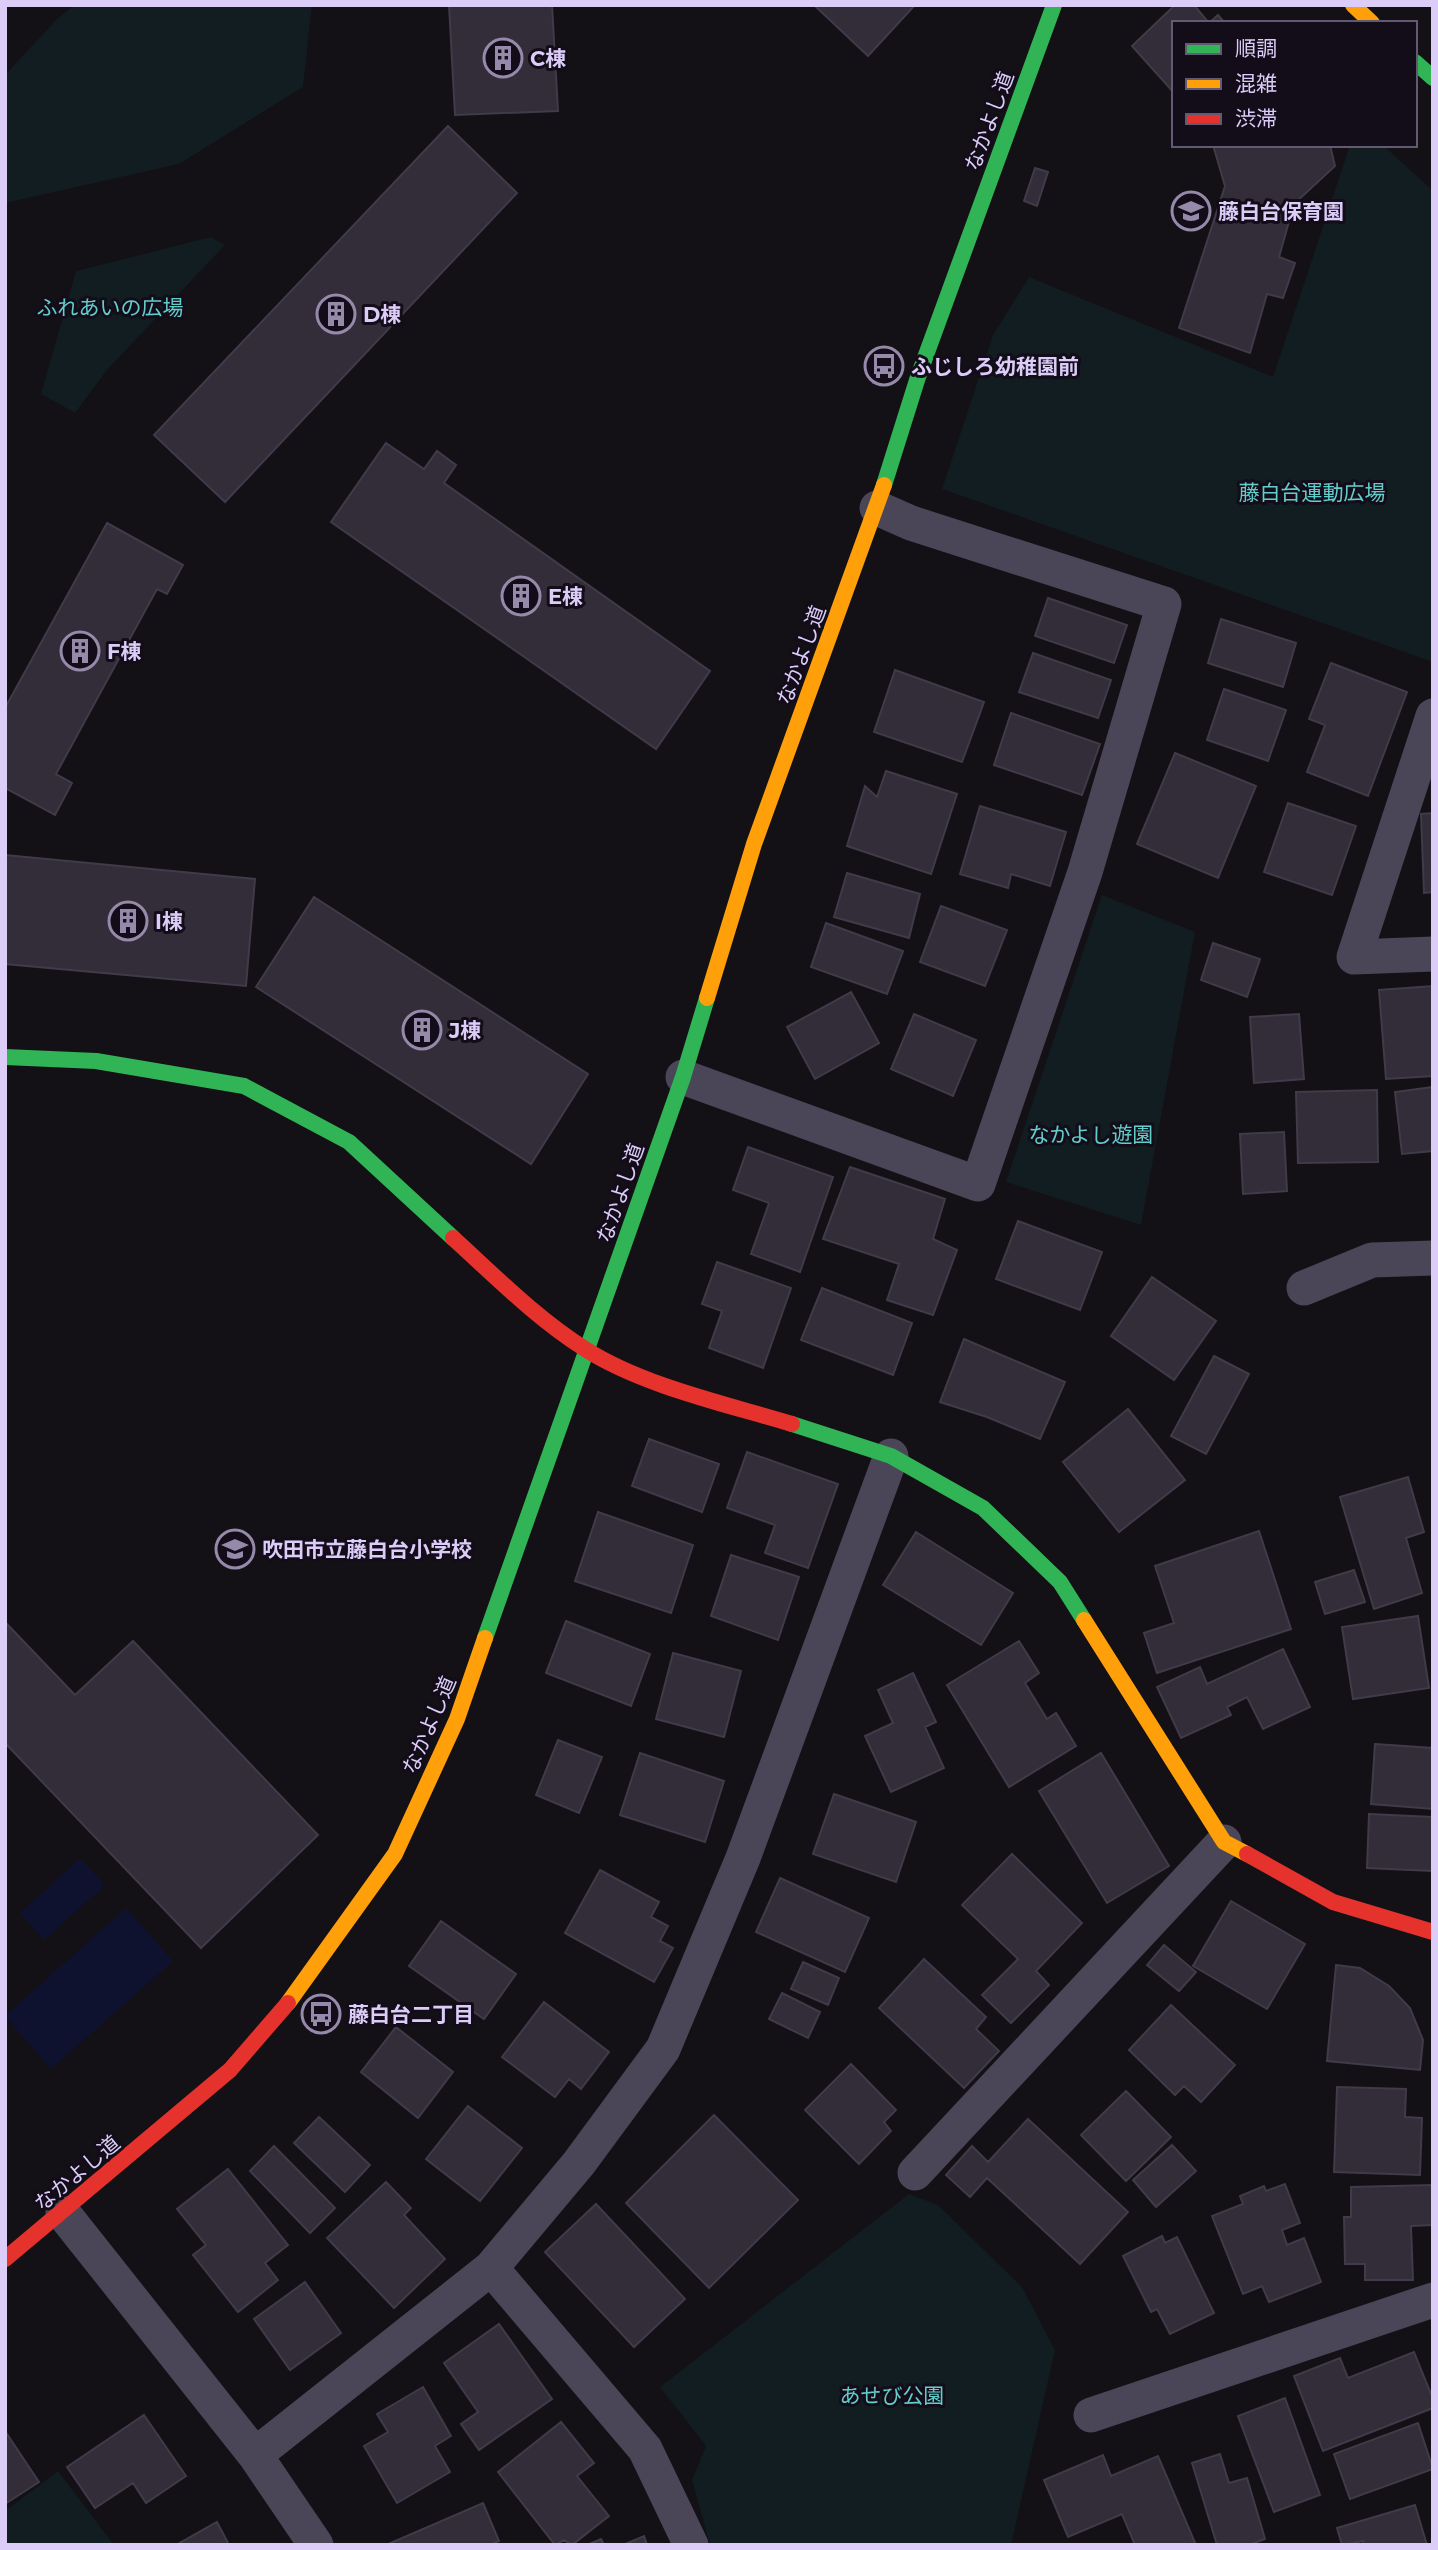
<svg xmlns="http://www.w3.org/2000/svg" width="1438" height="2550" viewBox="0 0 1438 2550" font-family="Montserrat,'Noto Sans JP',sans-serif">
<rect width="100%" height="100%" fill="#131016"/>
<!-- green -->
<path fill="#111d21" d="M74,5H312L303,87L179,164L5,203V75L56,20Z
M1350,145H1383L1433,191V662L942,489L993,335L1029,277L1273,377Z
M211,237L225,245L107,370L75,413L41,394L76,271Z
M1102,895L1195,932L1141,1225L1006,1182Z
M909,2194L938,2205L1022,2287L1055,2350L1011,2545H710L692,2480L706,2446L660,2387Z
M58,2471L114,2545H5V2511Z"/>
<!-- water -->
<path fill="#0e122f" d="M80,1858L105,1885L44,1940L20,1913Z
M126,1908L173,1961L51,2069L5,2016Z"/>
<!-- building -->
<path fill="#322d39" stroke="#413a49" stroke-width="2" d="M449,5H552L558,111L455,115Z
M814,5H915L868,56Z
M1175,5H1194L1209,23H1174V93L1132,46Z
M1218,15L1225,23H1209Z
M448,126L517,193L225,502L154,435Z
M1213,145H1330L1335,166L1294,204L1279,257L1295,263L1283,298L1267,294L1250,353L1179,328L1225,186Z
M1035,168L1048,172L1037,206L1024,201Z
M884,349L894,352L884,385L873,383Z
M386,443L424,469L437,451L456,465L444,483L710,671L656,749L331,522Z
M107,523L183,565L167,594L157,589L56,774L72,783L55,815L5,788V708Z
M1048,598L1127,625L1114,663L1035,636Z
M1221,619L1296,643L1283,687L1208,663Z
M1033,653L1111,680L1098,718L1019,692Z
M1331,663L1407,692L1368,796L1307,772L1325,725L1309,719Z
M895,670L984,702L962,762L874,732Z
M1224,689L1286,710L1268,761L1207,740Z
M1011,713L1100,744L1082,795L994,765Z
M1175,753L1256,786L1218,878L1137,844Z
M886,771L957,794L931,874L847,846L865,786L877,797Z
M1288,803L1356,826L1332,895L1264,872Z
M980,806L1066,832L1050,886L1011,874L1008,888L960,874Z
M1433,813V892L1424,893L1421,814Z
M5,855L255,879L246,986L5,964Z
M847,873L920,894L909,938L834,917Z
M314,897L588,1074L531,1164L256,987Z
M941,906L1007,930L985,986L920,962Z
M826,923L903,951L887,994L811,967Z
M1213,943L1260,959L1247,997L1201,980Z
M1433,986V1076L1386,1079L1379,990Z
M851,992L879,1043L815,1079L787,1027Z
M914,1014L976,1040L953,1096L891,1069Z
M1299,1014L1304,1079L1254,1083L1250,1017Z
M1433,1087V1151L1402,1154L1395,1092Z
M1377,1090L1378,1162L1298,1163L1296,1092Z
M1284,1132L1287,1191L1243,1194L1240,1134Z
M748,1147L833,1177L800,1272L751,1254L769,1203L733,1190Z
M850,1167L945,1199L933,1239L957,1250L933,1315L887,1300L899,1264L823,1239Z
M1018,1221L1102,1252L1080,1310L996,1279Z
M717,1262L791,1288L763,1368L709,1348L722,1311L702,1304Z
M1152,1277L1216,1321L1174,1380L1111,1336Z
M822,1288L912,1323L893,1375L801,1340Z
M964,1339L1065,1382L1040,1439L987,1417L940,1402Z
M1214,1356L1249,1374L1206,1454L1171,1436Z
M1128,1409L1185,1480L1119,1532L1063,1462Z
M649,1439L719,1464L702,1512L632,1486Z
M747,1452L838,1484L808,1568L765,1553L775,1525L727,1508Z
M1408,1477L1424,1532L1406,1538L1422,1593L1374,1609L1340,1497Z
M598,1512L693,1545L671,1613L575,1581Z
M1259,1531L1291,1629L1157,1673L1144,1633L1174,1623L1155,1566Z
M916,1532L1013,1593L981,1645L883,1585Z
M731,1555L799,1577L778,1640L711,1616Z
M1354,1570L1365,1602L1325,1614L1315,1582Z
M1418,1616L1429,1688L1353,1699L1342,1627Z
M566,1621L650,1654L631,1706L546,1673Z
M5,1622L75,1695L133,1641L318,1835L201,1948L5,1743Z
M1019,1641L1039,1673L1025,1683L1047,1719L1056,1713L1076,1746L1009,1787L947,1685Z
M1283,1649L1310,1707L1263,1729L1247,1697L1227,1707L1231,1715L1181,1738L1157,1687L1200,1667L1207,1684Z
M673,1653L741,1671L724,1737L656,1719Z
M913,1673L936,1722L925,1727L944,1768L891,1792L865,1736L893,1723L878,1690Z
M558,1740L602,1757L579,1813L536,1795Z
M1375,1744L1433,1748V1809L1371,1804Z
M640,1753L724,1781L705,1842L620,1815Z
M1101,1753L1169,1866L1107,1903L1039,1791Z
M834,1794L916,1822L896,1882L813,1854Z
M1369,1814L1433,1817L1432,1871L1367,1868Z
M1012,1854L1082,1923L1036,1971L1049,1985L1011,2023L982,1995L1018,1959L962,1905Z
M600,1870L659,1902L651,1917L668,1926L660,1941L673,1948L654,1982L565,1933Z
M780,1878L869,1918L845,1972L756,1932Z
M1231,1901L1305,1944L1267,2009L1193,1966Z
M441,1921L516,1974L484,2019L409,1966Z
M1164,1945L1196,1972L1179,1991L1147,1965Z
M924,1959L986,2017L976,2029L999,2051L964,2088L879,2008Z
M803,1962L839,1978L828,2005L791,1989Z
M1336,1965L1360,1968L1389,1986L1410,2008L1423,2040L1420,2070L1327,2061Z
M782,1993L820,2012L808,2038L769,2019Z
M544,2002L609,2052L581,2089L569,2079L555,2097L502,2057Z
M1171,2005L1235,2065L1201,2102L1184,2086L1175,2095L1129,2050Z
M396,2027L453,2072L418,2118L361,2072Z
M851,2064L896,2110L884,2122L891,2131L859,2164L805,2110Z
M1337,2087L1406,2089L1405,2117L1422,2118L1420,2175L1334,2172Z
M1126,2091L1171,2137L1126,2181L1081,2135Z
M468,2106L522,2148L480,2201L426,2159Z
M714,2115L798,2200L709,2288L626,2203Z
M319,2117L370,2165L345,2192L294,2143Z
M1028,2119L1128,2212L1080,2264L987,2178L970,2197L946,2175L972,2146L988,2162Z
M1172,2145L1196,2171L1156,2207L1133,2180Z
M274,2146L335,2208L310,2233L250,2171Z
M228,2169L288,2245L265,2263L278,2280L238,2312L193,2255L206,2245L177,2209Z
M386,2182L411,2208L404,2215L445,2259L394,2308L327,2238Z
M1285,2184L1300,2223L1282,2230L1287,2245L1304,2238L1321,2282L1269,2302L1262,2286L1243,2294L1212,2216L1243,2204L1240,2196L1264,2186L1266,2191Z
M1433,2185V2225L1411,2226L1413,2280H1365V2264H1345L1344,2217H1351V2187Z
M596,2204L685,2299L634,2347L545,2252Z
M1162,2236L1165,2243L1177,2237L1214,2313L1170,2334L1157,2309L1151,2312L1123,2256Z
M305,2282L341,2333L290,2370L254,2319Z
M499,2324L552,2399L479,2450L461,2424L478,2412L444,2363Z
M1414,2352L1433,2399V2408L1323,2451L1294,2376L1340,2358L1348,2378Z
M423,2387L451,2436L435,2446L450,2472L397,2503L364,2446L388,2432L377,2414Z
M1285,2398L1320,2495L1274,2512L1238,2416Z
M144,2415L186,2476L146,2503L133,2483L95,2508L67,2467Z
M561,2422L594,2463L577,2476L609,2516L572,2545L564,2540L555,2545L498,2472Z
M1418,2423L1433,2469L1350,2499L1334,2454Z
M5,2431L39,2482L5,2504Z
M1220,2454L1229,2483L1247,2478L1265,2539L1249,2545H1217L1192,2463Z
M1103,2455L1111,2476L1158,2456L1196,2545H1135L1122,2514L1068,2537L1044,2480Z
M483,2503L499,2541L490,2545H386Z
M1415,2505L1427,2545H1364L1363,2541L1342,2545L1337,2528Z
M217,2522L229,2545H176Z
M644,2536L647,2545H623Z
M601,2539L604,2545H587Z"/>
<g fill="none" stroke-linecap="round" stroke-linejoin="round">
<!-- street -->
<path stroke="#4a4657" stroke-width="35" d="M1433,716L1354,957L1433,954
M683,1077L978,1184L1085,872L1164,604L911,523L877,508
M1304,1288L1372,1260L1433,1258
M915,2173L1224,1842
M63,2213L255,2455L316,2545
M491,2268L645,2449L691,2545
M1091,2415L1433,2300
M255,2455L491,2268L579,2163L663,2049L743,1858L891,1456"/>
<!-- fast -->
<path stroke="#30b455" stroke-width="16" d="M1415,62L1433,78
M884,485L918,377L1054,5
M5,1057L96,1061L244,1086L349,1142L453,1238
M792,1424L891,1456L983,1508L1060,1582L1084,1620
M485,1638L683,1077L707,998"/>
<!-- slow -->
<path stroke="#ff9f0a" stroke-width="16" d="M1353,5L1372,23
M707,998L754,844L884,485
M1084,1620L1224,1842L1247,1854
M288,2003L395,1854L457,1719L485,1638"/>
<!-- jam -->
<path stroke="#e5322d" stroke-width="16" d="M453,1238C496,1277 536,1318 585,1349C643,1386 726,1404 792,1424
M1247,1854L1333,1902L1433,1932
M5,2259L230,2070L288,2003"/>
</g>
<!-- icons -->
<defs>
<symbol id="building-ring" viewBox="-11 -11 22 22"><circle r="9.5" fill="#120d19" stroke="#958aa9" stroke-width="1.5"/><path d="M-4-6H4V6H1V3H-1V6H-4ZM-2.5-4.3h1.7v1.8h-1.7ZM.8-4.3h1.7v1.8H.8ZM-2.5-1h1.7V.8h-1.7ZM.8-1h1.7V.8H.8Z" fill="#958aa9"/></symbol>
<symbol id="school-ring" viewBox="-11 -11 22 22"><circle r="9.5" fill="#120d19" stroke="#958aa9" stroke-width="1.5"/><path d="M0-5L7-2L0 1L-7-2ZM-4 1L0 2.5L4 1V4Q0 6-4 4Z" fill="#958aa9"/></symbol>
<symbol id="bus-ring" viewBox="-11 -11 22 22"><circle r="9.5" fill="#120d19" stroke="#958aa9" stroke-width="1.5"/><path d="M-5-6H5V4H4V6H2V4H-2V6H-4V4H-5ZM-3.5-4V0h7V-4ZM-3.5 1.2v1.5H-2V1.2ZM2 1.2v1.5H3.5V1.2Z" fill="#958aa9"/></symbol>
</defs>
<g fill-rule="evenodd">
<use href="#building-ring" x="481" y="36" width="44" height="44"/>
<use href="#school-ring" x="1169" y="189" width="44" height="44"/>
<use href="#building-ring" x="314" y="292" width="44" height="44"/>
<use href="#bus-ring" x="862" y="344" width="44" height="44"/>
<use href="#building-ring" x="499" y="574" width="44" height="44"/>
<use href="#building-ring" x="58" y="629" width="44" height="44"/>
<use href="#building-ring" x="106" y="899" width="44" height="44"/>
<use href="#building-ring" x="400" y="1008" width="44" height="44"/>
<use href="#school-ring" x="213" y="1527" width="44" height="44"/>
<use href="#bus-ring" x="299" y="1992" width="44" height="44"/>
</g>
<g text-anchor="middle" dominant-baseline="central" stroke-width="6" stroke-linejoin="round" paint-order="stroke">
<!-- poi labels -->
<g font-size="21" font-weight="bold" fill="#dbccf8" stroke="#120d19" text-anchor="start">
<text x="530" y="58">C棟</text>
<text x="1218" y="211">藤白台保育園</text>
<text x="363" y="314">D棟</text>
<text x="911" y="366">ふじしろ幼稚園前</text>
<text x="548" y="596">E棟</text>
<text x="107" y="651">F棟</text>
<text x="155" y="921">I棟</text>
<text x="449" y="1030">J棟</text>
<text x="262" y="1549">吹田市立藤白台小学校</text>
<text x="348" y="2014">藤白台二丁目</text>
</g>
<!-- street labels -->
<g font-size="21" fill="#dbccf8" stroke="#120d19">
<text transform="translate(989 121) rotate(-70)">なかよし道</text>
<text transform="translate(801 655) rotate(-70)">なかよし道</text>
<text transform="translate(620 1193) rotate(-71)">なかよし道</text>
<text transform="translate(429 1725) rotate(-67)">なかよし道</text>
<text transform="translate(77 2173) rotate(-40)">なかよし道</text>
</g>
<!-- park labels -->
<g font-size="21" fill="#63cdcc" stroke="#120d19">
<text x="110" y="307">ふれあいの広場</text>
<text x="1312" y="492">藤白台運動広場</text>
<text x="1091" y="1134">なかよし遊園</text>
<text x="892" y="2395">あせび公園</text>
</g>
</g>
<!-- border -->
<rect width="1438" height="2550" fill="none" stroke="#dbccf8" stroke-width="14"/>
<!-- legend -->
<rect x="1172" y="21" width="245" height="126" fill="#120d19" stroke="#625972" stroke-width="2"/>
<rect x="1186" y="44" width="35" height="10" fill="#30b455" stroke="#625972" stroke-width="2"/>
<text x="1235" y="56" font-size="21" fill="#dbccf8">順調</text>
<rect x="1186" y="79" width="35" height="10" fill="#ff9f0a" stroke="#625972" stroke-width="2"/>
<text x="1235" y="91" font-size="21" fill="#dbccf8">混雑</text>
<rect x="1186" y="114" width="35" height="10" fill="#e5322d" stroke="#625972" stroke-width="2"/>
<text x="1235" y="126" font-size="21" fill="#dbccf8">渋滞</text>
</svg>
